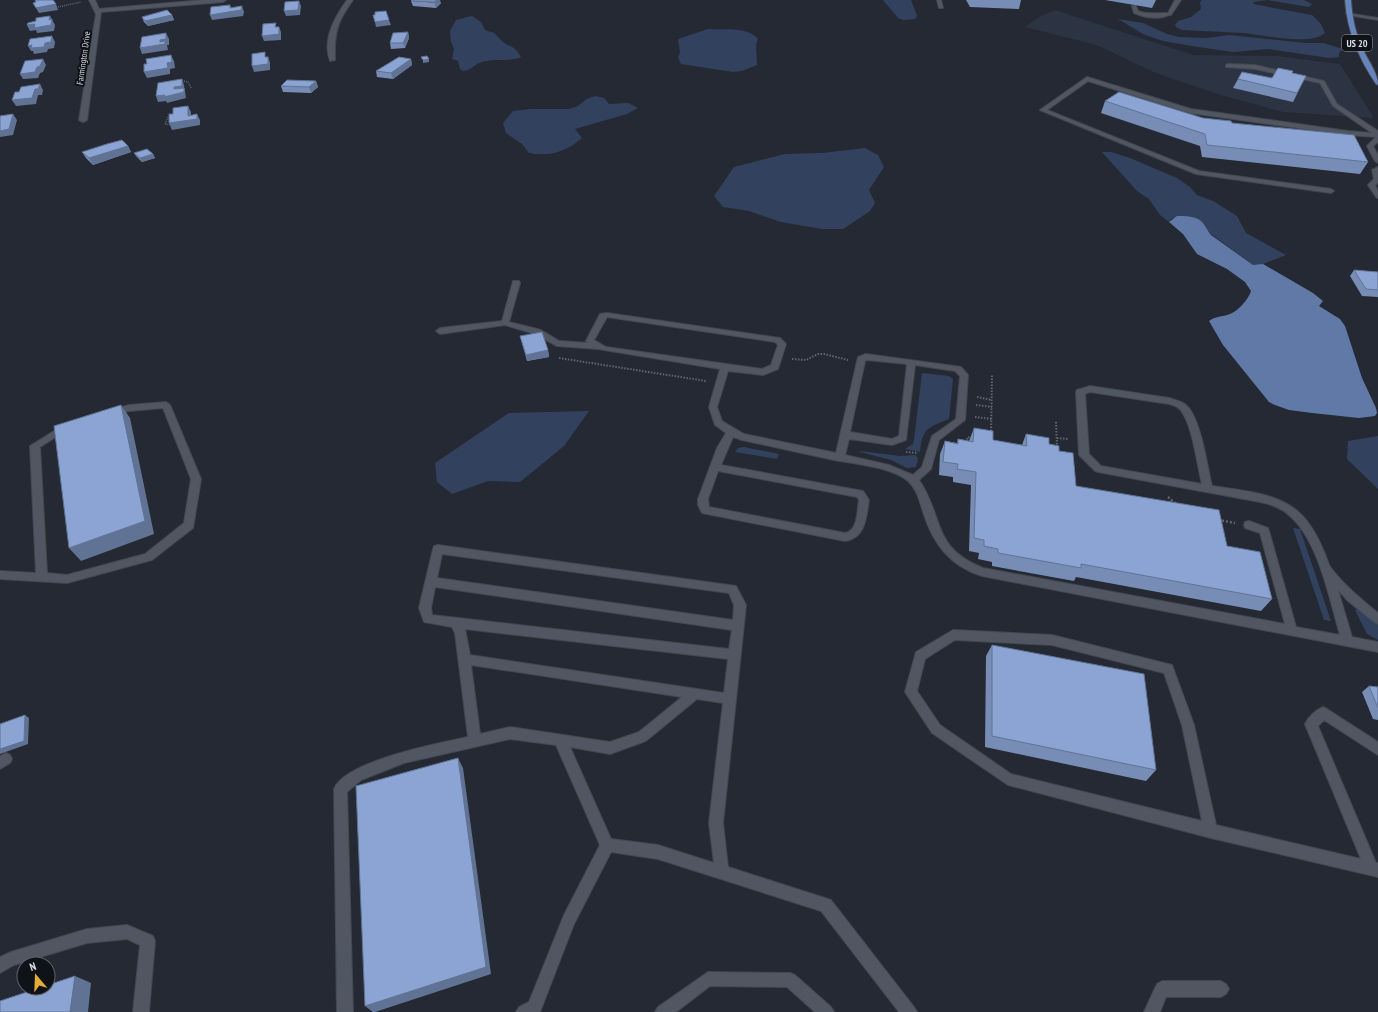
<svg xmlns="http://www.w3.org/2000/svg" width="1378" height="1012" viewBox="0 0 1378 1012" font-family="'PT Sans Narrow',sans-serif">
<rect width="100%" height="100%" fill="#242934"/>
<!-- built -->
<path fill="#2c3343" d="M1055,10L1193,55L1277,56L1340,64L1374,118L1283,112L1221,95L1170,78L1151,71L1097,45L1025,27L1037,18Z"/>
<!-- green -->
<path fill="#32425e" d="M883,0H911L917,16L915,19L903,20L898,18Z
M1202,0H1304L1312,4L1309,7L1267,0L1254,2L1253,4L1312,15L1321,24L1325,33C1311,46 1263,35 1244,33C1223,32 1202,31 1182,30L1176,27L1175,25L1178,21L1191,17L1201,9L1200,2Z
M472,16L481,22L485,30C497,34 492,31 501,40C508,48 513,43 521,57C507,63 493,57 479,63C472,66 473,70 463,71L460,69L458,61L452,59L454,49L451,42L450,31L456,20Z
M1118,19L1143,23L1167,34L1179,37L1207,38L1229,35L1306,43H1323L1343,49L1339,53V57L1329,58L1268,49L1233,52L1198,47L1163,41L1143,34Z
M708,29C723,30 748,26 758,39L756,45L757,65L742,71L733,72L681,64L678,57L680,53L678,39Z
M595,96L604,98L609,104L628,103L638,108L627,114L575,129L582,138C566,152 549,157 529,153L522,144L506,133L503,123L513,111L531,109H569L578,106L587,99Z
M865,148L878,155L884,167L869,190L875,203L870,211L843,229H822L781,222L749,211L723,207L714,196L734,167L785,154L822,153Z
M1102,152H1111L1130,158L1177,178L1190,187L1197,195L1213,201L1237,216L1246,233L1286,255L1258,266L1253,265L1207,231L1172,218L1169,222L1160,215L1149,199L1137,191Z
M922,373L949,376L953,379L949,419C929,427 922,428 920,452L905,449L913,444L914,440Z
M589,411L564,446L520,482L488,481L452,494L437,482L435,463L509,413Z
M1378,436V489L1347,459L1348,441Z
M744,447L779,454L777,459L735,452L738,448Z
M860,451L900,456L915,455L918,458L916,467L907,468L891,460L860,452Z
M1293,528L1300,529L1331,621L1324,620Z
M1360,609L1378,625V640L1367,634L1355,610Z"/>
<!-- water -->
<path fill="#6179a6" d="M1177,216C1184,216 1197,216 1202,222C1206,226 1207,231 1211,235L1253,265L1263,264L1313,293L1323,301L1319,306L1340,319L1345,326L1362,378L1376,408L1377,413L1375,416L1359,418L1312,413L1289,410L1275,405L1269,402L1223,345L1209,321C1215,316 1222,317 1230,314C1238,311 1248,300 1251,291L1245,282L1227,269L1197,254L1183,234L1169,222Z"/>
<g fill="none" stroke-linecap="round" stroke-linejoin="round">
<defs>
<path id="lane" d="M937,0H941L943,8H939Z
M1132,6H1136L1138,11C1150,16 1166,11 1171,14C1160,20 1146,18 1134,13Z
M1346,13L1378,18V20L1348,15Z
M1228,64L1255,65L1324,81L1337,104L1378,131V142L1373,146L1378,155V163L1375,161L1367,146L1376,137L1348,135L1190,113L1088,81L1047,110L1199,171L1331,189L1334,191L1331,193L1196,174L1040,110L1087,77L1191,109L1348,131L1372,133L1333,106L1320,83L1255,69L1226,67V65Z
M1378,167V183L1375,185L1378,191V198L1376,197L1368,185L1374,179L1372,170Z
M513,281H519L520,283L509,322L541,330L559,341L588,343L586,341L600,314L607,313L780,338L786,344L778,369L763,375L728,371L717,407L722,421L744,434L836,453L858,357L866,354L961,367L968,375L965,420L939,440L931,469L919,480C945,518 930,546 983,568L1285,624L1260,533L1245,528L1244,525L1245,522L1249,521L1268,528L1269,531L1296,627L1340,635C1329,598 1319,542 1290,516C1282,508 1270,504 1260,502L1098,472L1095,471L1079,455L1076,392L1077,390L1090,386L1169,398C1175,400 1182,401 1186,405C1201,418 1207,466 1212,486C1238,490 1270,492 1292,507C1308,517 1318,537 1325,554C1327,559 1328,564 1331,568C1344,585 1361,599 1378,613V624L1374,622L1348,601L1338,590L1352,637L1378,642V652L982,576C950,566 933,544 923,512C920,502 917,490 909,482C893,467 855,464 834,460C803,453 773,447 742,440L733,437L721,465L863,491L869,500C866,517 866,538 845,541L702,513L698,505V499L717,448L726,433L715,425L709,407L720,369L598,349L557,346L535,334L505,325L440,334L436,331L440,328L502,321ZM607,317L775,342L778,345L771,365L762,369L606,347L594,340ZM867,360L907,364L899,436L892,439L850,432L865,361ZM915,365L955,371L960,376L956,419L932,436L922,467L913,475L889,465L845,455L849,439L892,445L906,440ZM1090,392L1169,404C1174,405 1179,407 1182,412C1193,428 1197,465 1202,484L1101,466L1089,454L1085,394ZM718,471L857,497L859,500C857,511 858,531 845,533L709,507L708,499Z
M166,402L170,405L201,479L193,528L152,560L67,583L0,579V571L36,573L30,446L62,426L65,425L70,428L40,447L47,573L67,575L145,554L184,523L191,479L163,408L129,411L111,416L106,413L108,411L129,405Z
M438,545L736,586L746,605L723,823L728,867L831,900L914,1007L917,1012H899L821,911L658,859L611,852L574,924L540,1012H516L519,1007L529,1002L564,915L600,845L556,745L510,739L404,763L361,780L347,792L353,1012H337L334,789C345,761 439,743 468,737L455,633L452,627L424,622L419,608L433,549L434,546ZM442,554L729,593L734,605L733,620L437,578ZM435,587L732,630L729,649L432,615L431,608ZM465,629L728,659L724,693L470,655ZM471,665L682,697L639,732L610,742L510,727L480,734ZM697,699L723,703L709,823L714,863L658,845L611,839L570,747L610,754L643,742L647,740Z
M953,630L1052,635L1172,665L1194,725L1216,825L1361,859L1305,724C1308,717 1316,710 1323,707L1327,709L1378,742V755L1324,720L1318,726L1376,863H1378V877L1211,838L1008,785L932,733L905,692L916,652ZM955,640L1052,645L1164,673L1182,725L1202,821L1011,774L940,725L917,691L925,659Z
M6,753L10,755L12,759L10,763L0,769V756Z
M127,925L153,936L155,941L149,1012H133L140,945L127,939L87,943L14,965L0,973V957L11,952L87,929Z
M708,972L790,973L795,975L831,1007L834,1012H815L787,987L710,986L676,1012H655L658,1007Z
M1162,981H1221L1226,984L1229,989L1226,994L1221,997H1166L1160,1012H1144L1157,984Z"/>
<path id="street" d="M89,0H95L99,9L204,0H226L223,2L101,12L87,120L83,122L79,120L96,14Z
M347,0H353C337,22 334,33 335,60L330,61C322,39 335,17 347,0Z
M1175,0H1181L1171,15H1167Z"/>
<path id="primary" d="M1345,0H1351C1352,16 1355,31 1361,45C1366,58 1378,72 1378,85L1376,84C1359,59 1347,31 1345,0Z"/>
</defs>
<!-- lane casing -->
<use href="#lane" stroke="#42474f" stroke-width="2"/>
<!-- street casing -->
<use href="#street" stroke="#42474f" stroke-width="2"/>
<!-- primary casing -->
<use href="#primary" stroke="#42474f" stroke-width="2"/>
<!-- path-far2 -->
<path stroke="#61656f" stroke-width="1.5" stroke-dasharray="1 1" stroke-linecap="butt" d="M58,7L81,2
M180,80L188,82L191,88
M168,117L165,124L172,125"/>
<!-- path-far1 -->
<path stroke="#61656f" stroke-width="2" stroke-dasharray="1.5 1.5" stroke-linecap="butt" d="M559,358L706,381
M792,359L806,360L818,354H824L848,360
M977,397L992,400
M976,405L992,407
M975,417L992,419
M1056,422L1057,446
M991,434L992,375
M1057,438L1068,439
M965,442L968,437L973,439
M906,452L917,453"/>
<!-- path -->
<path stroke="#61656f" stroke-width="2.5" stroke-dasharray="2 2" stroke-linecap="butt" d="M1168,497L1176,504
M1218,520L1235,523"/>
<!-- lane -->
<use href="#lane" fill="#505762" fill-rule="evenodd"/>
<!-- street -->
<use href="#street" fill="#505762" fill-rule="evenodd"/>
<!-- primary -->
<use href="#primary" fill="#6785bd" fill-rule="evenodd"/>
</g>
<!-- wall -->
<path fill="#788db5" d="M966,0H1021L1019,9L970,7Z
M1105,0H1156L1152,8Z
M411,1L441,3L436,8L413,6Z
M172,15L174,20L148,26L144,22L142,17Z
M408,32L409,38L405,48L391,49L390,43Z
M411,59L412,65L393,79L377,77L376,71Z
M1292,73L1306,76L1293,102L1233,88L1238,79L1272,78Z
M316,81L318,87L311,93L283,92L281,86Z
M1105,101L1232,123L1368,162L1360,174L1202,157L1200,146L1101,113Z
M128,146L131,152L93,165L86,158L82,152Z
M134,153L153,154L155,158L142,162L136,156Z
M1354,270L1378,272V297L1362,296L1350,276Z
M520,336L548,350L549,357L527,361L522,343Z
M974,428L993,440L1022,445L1026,434L1049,444L1059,451L1076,486L1227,546L1272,599L1261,611L1076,577L1074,581L992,566V562L978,559L979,553L969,551L971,485L953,482V477L939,475L940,454L945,441L957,443L958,439L969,441Z
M992,645L1156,770L1146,781L985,747L986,656Z
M1369,686L1378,687V720L1373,719L1362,692Z"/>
<!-- shaded-wall -->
<path fill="#617394" d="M437,0H440L441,3L436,8L434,2Z
M299,1L301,6L300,15L286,16L284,11Z
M56,4L58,10L39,13L36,8Z
M230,5L232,11L242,6L244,12L243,16L212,20L210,15L230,8Z
M172,15L174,20L148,26L145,21Z
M50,16L55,25L54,31L37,33L36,30L30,31L27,25L49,20Z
M389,20L391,25L376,27L375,22Z
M279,27L281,32V40L264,41L262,36Z
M408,32L409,38L405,48L403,43Z
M166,33L169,39V45H167L168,50L142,54L140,48L160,42V40Z
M52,36L55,42L54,48L48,49L47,52L34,54L33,51H31L28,46L45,43Z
M171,55L174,61L175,68L170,69V74L147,78L144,72L167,63Z
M268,57L270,62V70L254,72L252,66Z
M43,59L46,65L43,72L40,73L38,78L23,79L20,74L37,67Z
M411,59L412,65L393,79L391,73Z
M429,59V62L423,63V60Z
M182,79L184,85L186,98L167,103L166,101L158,102L156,96L174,87Z
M316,81L318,87L311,93L309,87Z
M40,84L43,90L42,95H38L36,104L16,106L12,100L35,89Z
M188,106L191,112V120L197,114L200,120V125L172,130L169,123L188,116Z
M13,114L17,120L13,135L0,137V131Z
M128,146L131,152L93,165L89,158Z
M153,154L155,158L142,162L140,158Z
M548,350L549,357L527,361L526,355Z
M121,405L130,418L154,534L81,561L69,548Z
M25,715L29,718L28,744L0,754V749Z
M458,758L463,768L491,974L375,1012H373L365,1006Z
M75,976L91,983L88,1012H70Z"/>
<!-- building -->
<path fill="#8ba4d3" stroke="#617394" d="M35,0H53L56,4L36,8L33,3L36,2Z
M412,0H437L434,2L411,1Z
M299,1L298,10L284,11L285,2Z
M230,5V8L242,6L241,10L210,15L211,7Z
M167,10L172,15L145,21L142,17Z
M386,11L389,20L375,22L373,15H375V12Z
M50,16L49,20L52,19L51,25L34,28L35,24L27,25L28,23L36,21V18Z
M276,23L275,27H279V34L262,36L263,24Z
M408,32L403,43H390L393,33Z
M166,33V39L160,40V42L165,41V44L140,48L142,37Z
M52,36L51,42L45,43L44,47L31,48L32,45L28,46L30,39Z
M265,52V57H268V64L252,66V54Z
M171,55L172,62L167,63L168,68L144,72V64H147L146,59Z
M427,56L429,59L423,60L421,57Z
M399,57L411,59L391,73L376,71Z
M43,59L40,66L37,67L35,72L20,74L25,61Z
M1278,68L1293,71L1292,73L1306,76L1297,93L1238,79L1242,72L1272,78Z
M182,79V86L174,87V89L184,88V92L164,97L165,95L156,96L158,83Z
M287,80L316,81L309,87L281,86Z
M40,84L38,89H35L32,98L12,100L15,92H19L21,87Z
M1119,92L1203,118L1231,121L1232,123L1354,135L1368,162L1207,145L1205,134L1105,101Z
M188,106V116L197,114V119L169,123V114H173V108Z
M13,114L9,129L0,131V116Z
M122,140L128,146L89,158L82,152L107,144Z
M147,149L153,154L140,158L134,153Z
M1354,270L1378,272V290L1366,289Z
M542,332L548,350L526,355L520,336Z
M121,405L145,521L69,548L54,426Z
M974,428L993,431V440L1027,446L1026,434L1049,438V444L1059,446V451L1073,453L1076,486L1219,510L1227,546L1260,552L1272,599L1081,564V568L998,553V549L984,546V540L974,538L976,472L957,469L958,464L943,462L945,441L958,444V439L973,442Z
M992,645L1144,674L1156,770L992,736Z
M1369,686L1378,687V708Z
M25,715L24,741L0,749V724Z
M458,758L486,967L365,1006L356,786Z
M75,976L70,1012H0V1001L39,988H48V985Z"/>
<g text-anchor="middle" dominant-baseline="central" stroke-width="4" stroke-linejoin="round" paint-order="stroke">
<!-- far-street labels -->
<g font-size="9" fill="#d9dde4" stroke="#0f1217">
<text transform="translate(83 58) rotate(-82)">Farmington Drive</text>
</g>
<!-- shield labels -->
<rect fill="#0f1217" stroke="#9ca0a6" stroke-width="1" x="1342" y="35" width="30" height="16" rx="3"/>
<g font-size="10" font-weight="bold" fill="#d9dde4">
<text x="1357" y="43">US 20</text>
</g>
</g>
<!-- north arrow -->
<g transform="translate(36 976) rotate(341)"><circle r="19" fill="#0f1217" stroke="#606369"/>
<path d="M0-3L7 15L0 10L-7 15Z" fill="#e4ad35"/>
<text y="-6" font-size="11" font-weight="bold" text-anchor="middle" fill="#d9dde4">N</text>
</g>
</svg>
